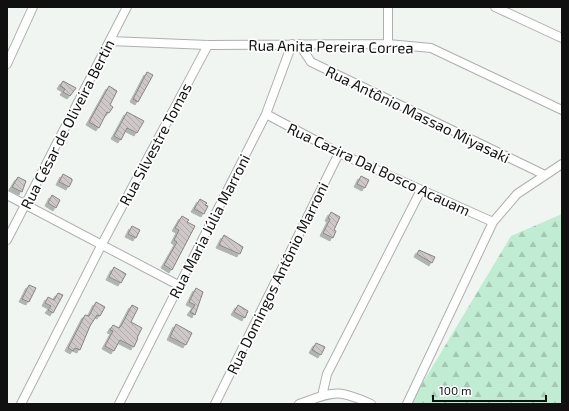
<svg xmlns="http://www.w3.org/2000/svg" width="569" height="411" viewBox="0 0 569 411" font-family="'Exo 2',sans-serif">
<defs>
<pattern id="forest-firs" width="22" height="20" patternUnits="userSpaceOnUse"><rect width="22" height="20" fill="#bfecd2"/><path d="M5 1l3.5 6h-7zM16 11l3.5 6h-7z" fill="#a3c9b3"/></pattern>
<pattern id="building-back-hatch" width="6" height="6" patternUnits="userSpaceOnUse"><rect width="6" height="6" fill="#cec9c8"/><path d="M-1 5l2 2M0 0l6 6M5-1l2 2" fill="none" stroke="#b0acab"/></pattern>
<filter id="shadow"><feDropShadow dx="-3" dy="3" stdDeviation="0" flood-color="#0004"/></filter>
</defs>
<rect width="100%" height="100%" fill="#f0f5f2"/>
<!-- forest -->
<path fill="url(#forest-firs)" d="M562,214V404H410L511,236Z"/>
<!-- building -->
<path fill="url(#building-back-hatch)" stroke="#888383" filter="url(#shadow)" d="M147,72L153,75L138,102L133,99Z
M63,81L76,88L70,96L63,92L65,89L60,86Z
M109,86L117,91L110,105L113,107L109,113L107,112L99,128L89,122Z
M127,112L144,121L137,133L127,128L121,140L114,136Z
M63,174L72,179V181L69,187L59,182Z
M361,176L369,180L365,188L357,184Z
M18,177L26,181L22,192L12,187Z
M52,195L60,200L56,208L48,203Z
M200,199L207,203L205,205L208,206L204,214L194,209Z
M331,212L340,217L334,230L336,231L333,238L323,233L330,219L328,218Z
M182,216L189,220L187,222L195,226L172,270L164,265L177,242L174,240L179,230L175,228Z
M132,226L140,230L136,238L128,234Z
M224,235L243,247L240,254L219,245Z
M419,250L435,257L432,263L417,254Z
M114,267L126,274L121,283L109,277Z
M29,285L36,288L29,302L22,299Z
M196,288L203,292L195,315L190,312L195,305L189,302Z
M58,293L63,295L53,313L48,310L51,306L45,303L48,297L54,300Z
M96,302L105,307L100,316L97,315L90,326L80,350L75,348L73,351L68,348L85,315L89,316Z
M132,305L138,308L131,322L142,328L137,338H138L134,347L120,340L114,351L105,346L113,331L110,330L113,325L119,328L121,326Z
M238,305L248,311L245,318L234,312Z
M176,324L192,333L186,345L170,337Z
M316,343L325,347L321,355L312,350Z"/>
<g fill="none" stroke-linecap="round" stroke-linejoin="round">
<defs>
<path id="minor" d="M495,7L562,38
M110,41L208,45L388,44L431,48L562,110
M299,44L311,62L545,175
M388,44V7
M7,64L33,7
M266,114L339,153L493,222
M7,195L180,286
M7,240L127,7
M322,396L327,374L421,190
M21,404L102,244L208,45
M119,404L266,114L292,44
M215,404L339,153
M299,404C334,392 336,388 371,404
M407,404L493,222L517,194L562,164"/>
</defs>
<!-- minor casing -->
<use href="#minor" stroke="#acb0ae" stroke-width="10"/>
<!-- minor -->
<use href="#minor" stroke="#fff" stroke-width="8"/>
</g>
<g text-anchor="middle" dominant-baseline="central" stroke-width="3.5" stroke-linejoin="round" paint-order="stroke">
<!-- street labels -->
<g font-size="15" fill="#0f100f" stroke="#fff">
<text transform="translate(331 46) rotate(1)">Rua Anita Pereira Correa</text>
<text transform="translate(418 114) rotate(26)">Rua Antônio Massao Miyasaki</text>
<text transform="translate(67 124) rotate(-63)">Rua César de Oliveira Bertin</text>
<text transform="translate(155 144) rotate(-62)">Rua Silvestre Tomas</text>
<text transform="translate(379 169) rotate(25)">Rua Cazira Dal Bosco Acauam</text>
<text transform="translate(209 226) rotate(-63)">Rua Maria Júlia Marroni</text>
<text transform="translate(277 278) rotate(-64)">Rua Domingos Antônio Marroni</text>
</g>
</g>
<!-- border -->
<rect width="569" height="411" fill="none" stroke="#0f100f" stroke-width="16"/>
<!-- scale -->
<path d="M433 395v6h113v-6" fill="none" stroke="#0f100f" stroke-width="2"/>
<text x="439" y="395" font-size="12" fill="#0f100f" stroke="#ffffff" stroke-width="3" paint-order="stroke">100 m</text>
</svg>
